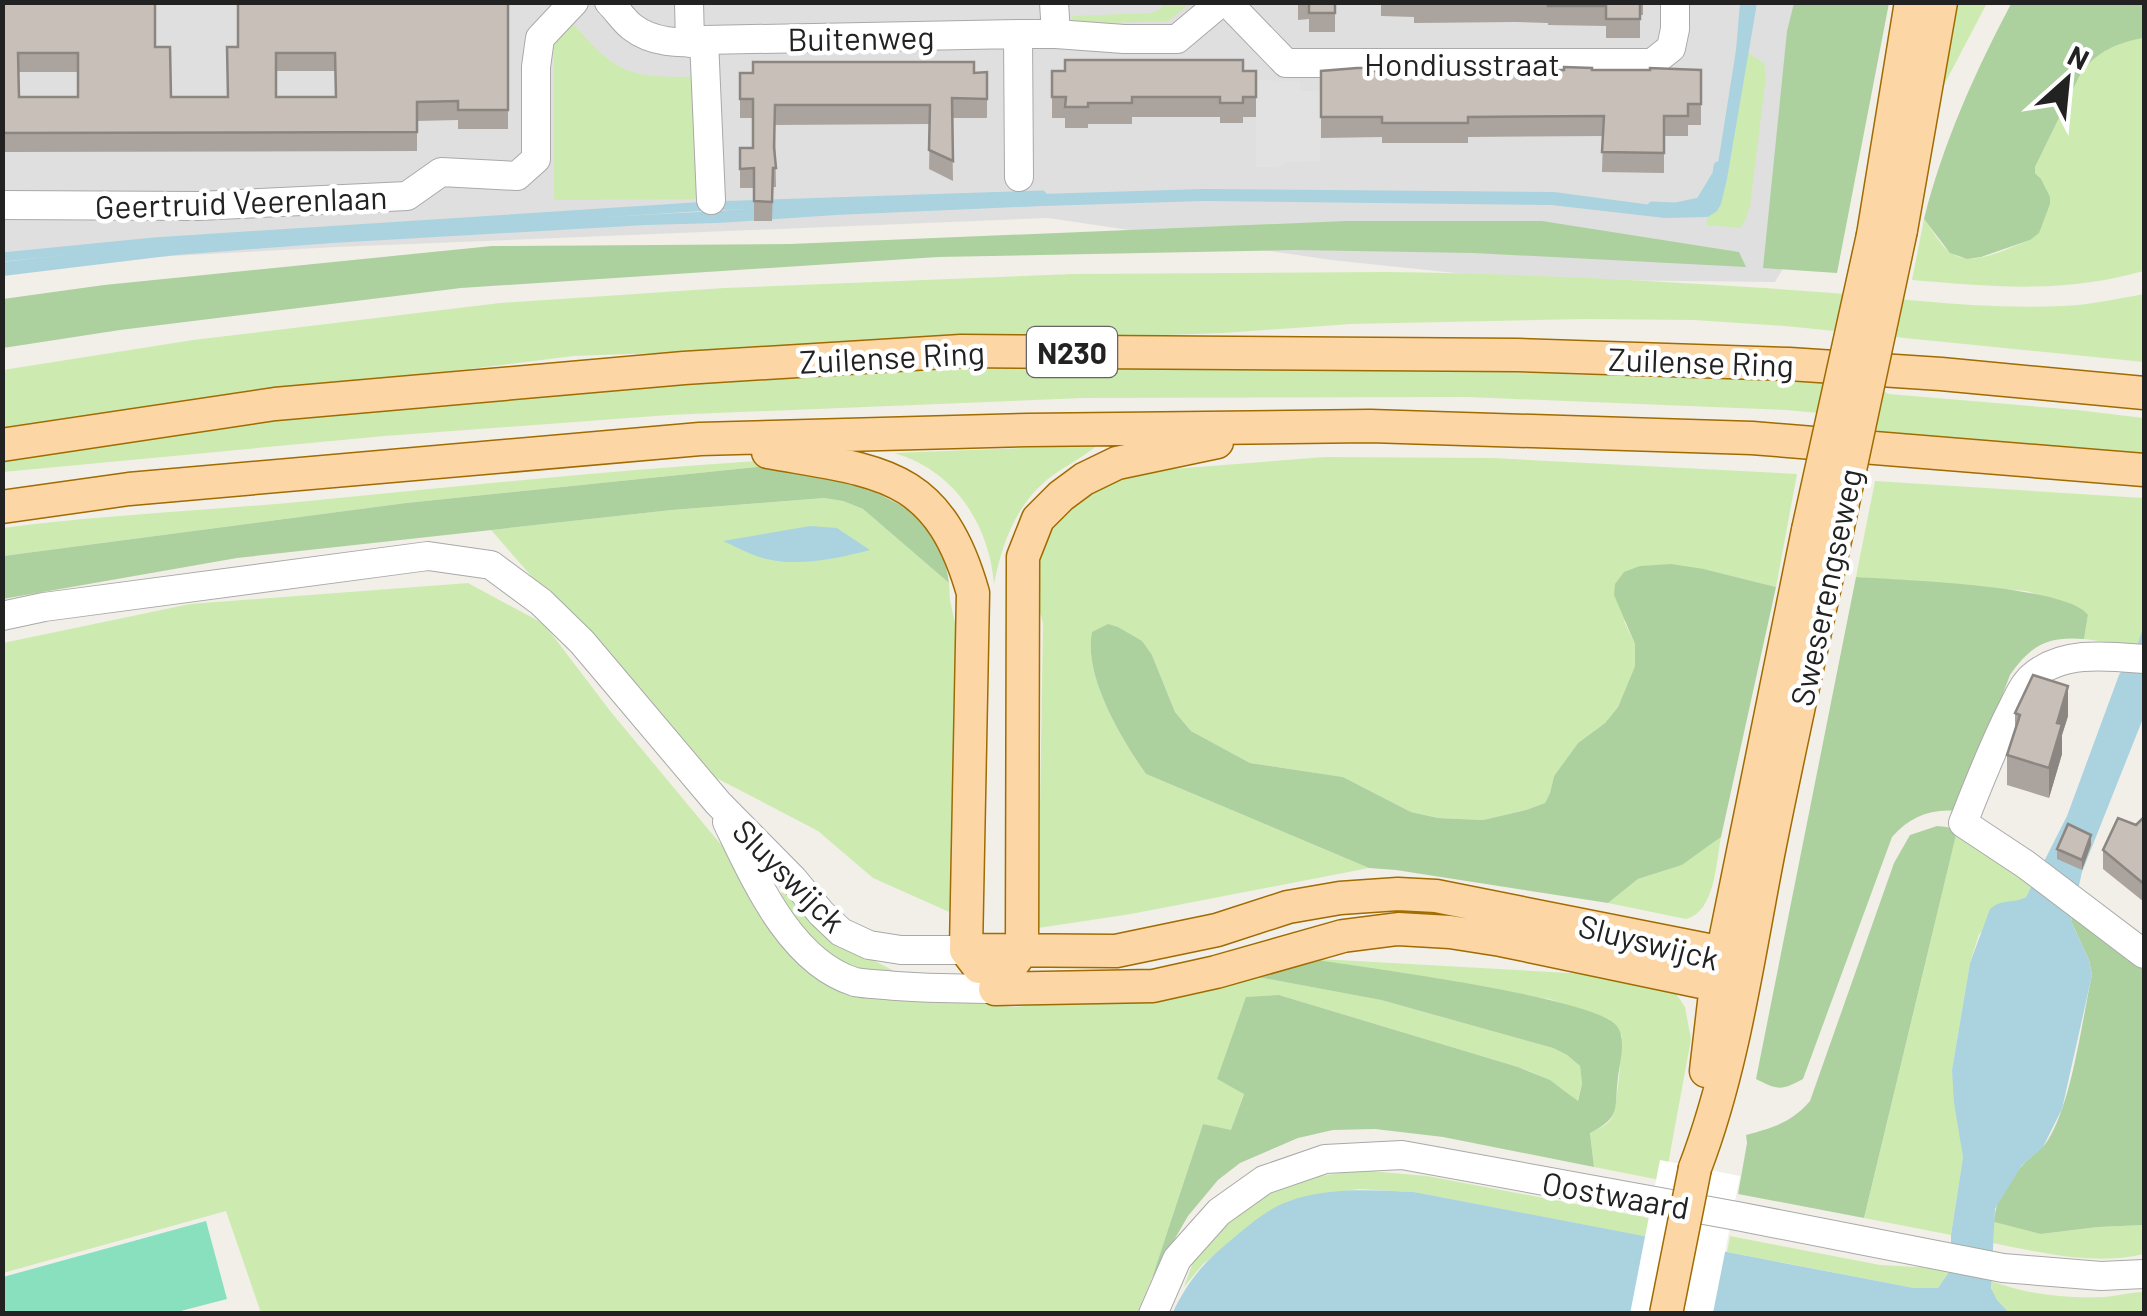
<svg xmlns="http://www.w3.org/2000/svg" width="2147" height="1316" viewBox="0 0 2147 1316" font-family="Barlow,sans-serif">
<rect width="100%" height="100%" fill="#f2efe9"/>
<!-- residential -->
<path fill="#e0dfdf" d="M2,3H1882L1859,141L1775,282L1513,279L1331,260L1048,218L336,247L64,262L3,271Z"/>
<!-- grass -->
<path fill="#cdebb0" d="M1166,3H1191L1168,21L1073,24L1072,16L1150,13L1159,10Z
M1940,3H1987L1933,106Z
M570,21C586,37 603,60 625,69C646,79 674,76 697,77V199L554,200V40Z
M2144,38V271C2127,275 2109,280 2091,282C2033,291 1971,285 1912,280L1924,219C1932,229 1940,245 1950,252C1971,269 2008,248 2030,240L2041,180L2035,173V167L2081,73C2096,52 2119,42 2144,38Z
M1748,53L1764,63L1766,77L1750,206L1746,219L1740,228L1706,225L1708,217L1717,211L1727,179Z
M1386,272C1531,274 1675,281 1819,292C1900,298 1981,310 2062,306C2089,305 2117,299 2144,294V362L1785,326L1694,320L1585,319L1351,324L1224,333L573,356L3,428V370L193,340L500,303L724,288L1072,274Z
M1016,365L1505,372L1868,384L1889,394L2077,410L2144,418V460L1881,433L1862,417L1786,410L1467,397L1083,398L669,415L385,436L3,472V456L276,417L583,385Z
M1098,445C1085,455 1072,463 1059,471C1018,498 1003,539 994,584C989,524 954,470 894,453Z
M1325,457L1493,458L1797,474L1776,587L1704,569L1624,621L1635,644V666L1618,707L1605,723L1578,743L1554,776L1550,793L1545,803L1526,810L1483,820L1438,818L1411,812L1343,777L1250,763L1191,731L1175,712L1152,655L1092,632C1083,676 1122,740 1146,774L1369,868L1131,914L1038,928L1043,623L1035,595V568L1044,534L1076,499L1133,472Z
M806,458L786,464L406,503L3,556V528C101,515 200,511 298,502C467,486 637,467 806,458Z
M1875,481L2144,498V624L2137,646L2084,639L2088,615L2059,600L2026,591L1856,577Z
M824,498L843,501L863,509L949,583L950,600L966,673L956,915L873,878L818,831L701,770L491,530L672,510Z
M468,583L544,624L611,712L771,905L783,891L839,942L949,1000L1013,1007L1083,1001L1252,976L1381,1000L1553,1048L1567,1055L1580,1066L1582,1084L1577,1103C1561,1084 1541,1076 1518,1067L1279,995L1217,1079L1244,1093L1231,1131L1203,1124L1152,1278L1137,1313H261L226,1211L3,1273V643L190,604Z
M1957,831L2032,885L2026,897L1979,934L1970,963L1952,1070L1963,1157L1951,1235L1864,1218Z
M1721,837C1716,863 1715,912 1686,919L1608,903L1638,879L1682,865Z
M1303,958L1639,977L1667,986L1677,995L1685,1007L1691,1039L1665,1181L1594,1167L1590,1132C1598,1129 1606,1126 1611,1119C1618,1109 1621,1051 1622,1036L1609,1019L1549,999Z
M1358,1170L1427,1176L1655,1219L1704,1248L1414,1192L1358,1189L1288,1201L1203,1264L1184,1287L1193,1262L1223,1227L1260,1197L1315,1177Z
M1994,1222L2042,1234L2098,1227L2144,1225V1254C2093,1266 2044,1253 1993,1243Z
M1730,1236L1880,1265L1951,1269L1938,1288H1914L1727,1252Z
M1991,1281C2026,1294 2066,1299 2104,1297C2117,1296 2131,1292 2144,1292V1313H2009C1999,1305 1990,1294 1991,1281Z"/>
<!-- forest -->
<path fill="#add19e" d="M2012,2L2144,3V38C2119,42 2096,52 2081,73L2035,167V173L2041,179L2050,197V204L2039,233L2030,240L1981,257L1967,259L1950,253L1924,219C1943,143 1975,72 2012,2Z
M1794,3H1889L1837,273L1763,268L1787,31Z
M1346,221H1542L1739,252L1746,267L1473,253L1293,250L938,257L461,288L120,330L3,348V299L104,285L492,246L790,244Z
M786,464H820L912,511C932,530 946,555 949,583L863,509L843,501L824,498L672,510L237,558L3,599V556L406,503Z
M1671,564L1704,569L1776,587L1721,837L1682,865L1638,879L1608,903L1396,870L1369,868L1146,774C1122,740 1083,676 1092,632L1108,624L1118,627L1142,641L1152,655L1175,712L1191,731L1250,763L1343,777L1411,812L1438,818L1483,820L1526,810L1545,803L1550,793L1554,776L1578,743L1605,723L1618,707L1635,666V644L1614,595L1615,584L1624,572L1640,566Z
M1856,577C1898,580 2066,585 2088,615L2084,639C2048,636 2031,645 2010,675L1958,811C1931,808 1909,817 1892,837L1803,1079C1781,1091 1778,1090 1756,1079Z
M1937,826L1947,827L1957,831L1864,1218L1738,1194L1747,1143L1746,1135C1774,1127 1791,1123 1810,1101L1894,863L1910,835Z
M2073,914L2144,967V1225L2098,1227L2041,1234L1994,1222C1995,1201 2007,1182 2021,1167C2029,1157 2041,1151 2048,1140C2072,1102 2082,1020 2092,975L2089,960L2071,921Z
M1303,958C1353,966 1591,996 1616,1025C1627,1037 1620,1062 1618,1077C1614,1108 1622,1117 1590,1133L1594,1167L1443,1137L1375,1129L1333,1130L1298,1138L1240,1163L1218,1180L1188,1216L1152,1278L1203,1124L1231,1130L1244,1094L1217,1079L1246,997L1279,995L1518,1067L1550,1080L1578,1101L1582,1084L1580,1066L1567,1055L1553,1048L1381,1000L1252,976Z"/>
<!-- pitch -->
<path fill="#88e0be" d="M206,1221L227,1299L173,1313H3V1277Z"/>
<!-- parking -->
<path fill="#e2e2e2" d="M1256,80L1300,81V91H1321L1320,161L1287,162L1276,167H1256Z"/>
<!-- water -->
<path fill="#aad3df" d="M1740,3H1757L1727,179L1721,204L1717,211L1708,217L1665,218L1551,205L1203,201L1043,206L836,215L718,223L646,225L332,243L176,255L3,276L2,262L173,243L332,231L718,211L835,203L1040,194L1202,189L1554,192L1667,207L1696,204L1706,199L1716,176L1736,50Z
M810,526L837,528L870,550C839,558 800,567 767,559C752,556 737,547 723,541Z
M2144,624V716L2082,872L2071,921L2089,960L2092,975L2062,1109L2043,1147L2022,1165L1995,1209L1991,1288L1997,1300L2009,1313L1172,1314C1188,1281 1202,1264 1230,1241C1248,1226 1267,1209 1289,1201C1329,1187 1372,1190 1414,1192L1914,1288H1938L1951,1269V1235L1963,1157L1954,1103L1952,1070L1970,963L1990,909C2002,898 2014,904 2026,897L2067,816L2119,675L2137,646Z"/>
<!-- pier -->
<path fill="#fff" d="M1660,1160L1740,1176L1713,1313L1630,1314Z"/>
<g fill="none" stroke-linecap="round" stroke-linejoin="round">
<!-- stream -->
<path stroke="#aad3df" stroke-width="9" d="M1652,206L1676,207L1700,202L1717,174L1718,166
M2,257L154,242L709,206L1042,195"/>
<defs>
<path id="minor" d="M609,2C617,10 624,21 632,27C651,42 681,45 704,40L1018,34H1056L1124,39H1177L1221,2
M689,2L690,43
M1054,2L1056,34
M1227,2L1286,63H1652L1671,48L1675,29V2
M1018,34L1019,177
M704,40L711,200
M2,205L198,206L407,196L441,172L517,176L536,159V67L540,38L574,2
M2,616L44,607L428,556L491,565L541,602L582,642L718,803L793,879L821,913L841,932L869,945L901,950H966
M2144,659C2109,656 2062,650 2032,677C2023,685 2017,699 2012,709C1993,746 1978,785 1963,823L2025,864L2144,954
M727,822C755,879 790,962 855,982C865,984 876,984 886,985C922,989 959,988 995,989
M1153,1314L1177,1259L1219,1212L1264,1180L1325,1159L1402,1155L1737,1216L2003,1268L2101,1276L2144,1274"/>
<path id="major" d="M1901,230L1941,2
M1873,235L1911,2
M2,445L275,404L684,368L961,351L1517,355L1789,364L1941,374L2144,393
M768,452C879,472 938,470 973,593L966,950L979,967
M2,507L129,489L700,439L1029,430L1370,426L1752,438L2144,470
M966,950L1116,951L1217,930L1288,907L1340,898L1398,894L1436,896L1723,953L1746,973L1716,985L1501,940L1450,932L1398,929L1343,936L1216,972L1153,986L995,989
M1009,969L1022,951L1023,557L1038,519L1061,496L1084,479L1117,463L1217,442
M1706,1071L1716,985L1808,530
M1695,1168C1734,1066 1748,956 1769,850C1790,744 1814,637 1837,531"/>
</defs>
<!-- minor casing -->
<use href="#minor" stroke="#a9a9a9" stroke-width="30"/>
<!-- major casing -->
<use href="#major" stroke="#a06b00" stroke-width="35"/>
<!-- minor -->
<use href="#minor" stroke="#fff" stroke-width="28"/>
<!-- major -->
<use href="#major" stroke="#fcd6a4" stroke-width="32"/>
<defs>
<path id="major-bridge" d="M1808,530L1873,235
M1837,531L1901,230
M1666,1314L1695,1168"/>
</defs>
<!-- major-bridge casing -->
<use href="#major-bridge" stroke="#a06b00" stroke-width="35" stroke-linecap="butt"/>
<!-- major-bridge -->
<use href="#major-bridge" stroke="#fcd6a4" stroke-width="32"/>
</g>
<!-- wall -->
<path fill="#aba49e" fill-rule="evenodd" d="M2,2L155,47L171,97H227L238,47L508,2V129H458V120L417,121V151L2,152ZM276,71H335L336,97H276ZM18,72H78V97H19Z
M1298,2H1335V32H1309V19L1298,20Z
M1381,2H1643V15H1640V38H1606V26L1548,25V23L1515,22L1414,23V17L1381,16Z
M1701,70V125H1688V136H1664V173L1602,172L1603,136L1468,137V143H1382V137L1321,138V71Z
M1052,71H1256V117H1243V123H1220V117H1132V124H1088V128H1065V118H1052Z
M987,72V118H952L953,181L929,169L930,124L775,125L776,187H773L772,221H754V188H740V167L753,148V118H740V73Z
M2015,713L2068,716L2062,735V754L2049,798L2007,785V755L2015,731Z
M2144,817V902L2103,869V850L2136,825Z
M2091,845L2082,870L2057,859V849Z"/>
<!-- shaded-wall -->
<path fill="#8b8681" d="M2068,686V716L2062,735V754L2049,798V768L2057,723Z
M2091,835V845L2082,870V860Z"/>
<!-- building -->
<path fill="#c7bfb8" stroke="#8b8681" stroke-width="2.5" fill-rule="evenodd" d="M2,2H155V47H170L171,97H228L227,47H238V2H508V110H458V101L417,102V132L2,133ZM18,53H78V97H19ZM276,53H335L336,97H276Z
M1309,2H1335V13H1309Z
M1414,2H1640V19H1606V6H1548V3Z
M1065,60H1243V71H1256V97H1243V103H1220V97H1132V103H1088V107H1065L1066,97H1052V71H1065Z
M753,62H974V73L987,72V99L952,98L953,161L929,150L930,105H775L774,147L776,168H773L772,202L754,201V168L740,169V148H753V99H740V73H753Z
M1564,67L1592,68V70H1650V68L1701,70V104H1688V116H1664V153L1602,152L1604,116L1468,117V123H1382V117H1321V71L1357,68H1372V71H1417V68H1445V70L1519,68V70H1564Z
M2033,675L2068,686L2057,723L2062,724L2049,768L2007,755L2020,715L2015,713Z
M2144,817V884L2103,850L2118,818L2136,825Z
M2068,824L2091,835L2082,860L2057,849Z"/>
<g text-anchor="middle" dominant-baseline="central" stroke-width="9" stroke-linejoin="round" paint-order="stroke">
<!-- shield labels -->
<rect fill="#fff" stroke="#646464" stroke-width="2.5" x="1027" y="327" width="90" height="50" rx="8"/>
<g font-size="30" font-weight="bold" fill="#222">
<text x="1072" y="352">N230</text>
</g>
<!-- street labels -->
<g font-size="32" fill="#222" stroke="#fff">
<text transform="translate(861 37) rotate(-1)">Buitenweg</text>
<text x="1462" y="63">Hondiusstraat</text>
<text transform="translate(241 201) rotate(-2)">Geertruid Veerenlaan</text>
<text transform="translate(892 356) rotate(-3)">Zuilense Ring</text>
<text transform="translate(1701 361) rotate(2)">Zuilense Ring</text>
<text transform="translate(1825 587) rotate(-78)">Sweserengseweg</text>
<text transform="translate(790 875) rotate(45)">Sluyswijck</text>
<text transform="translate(1649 941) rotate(14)">Sluyswijck</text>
<text transform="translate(1616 1194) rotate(10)">Oostwaard</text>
</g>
</g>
<!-- border -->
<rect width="2147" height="1316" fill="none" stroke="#222222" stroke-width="10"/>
<!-- north arrow -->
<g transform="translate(2067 80) rotate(27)" stroke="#ffffff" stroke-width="8" paint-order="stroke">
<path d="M0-8L18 38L0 25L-18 38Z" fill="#222222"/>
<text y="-15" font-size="28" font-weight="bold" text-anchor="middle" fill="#222222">N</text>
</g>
</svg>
